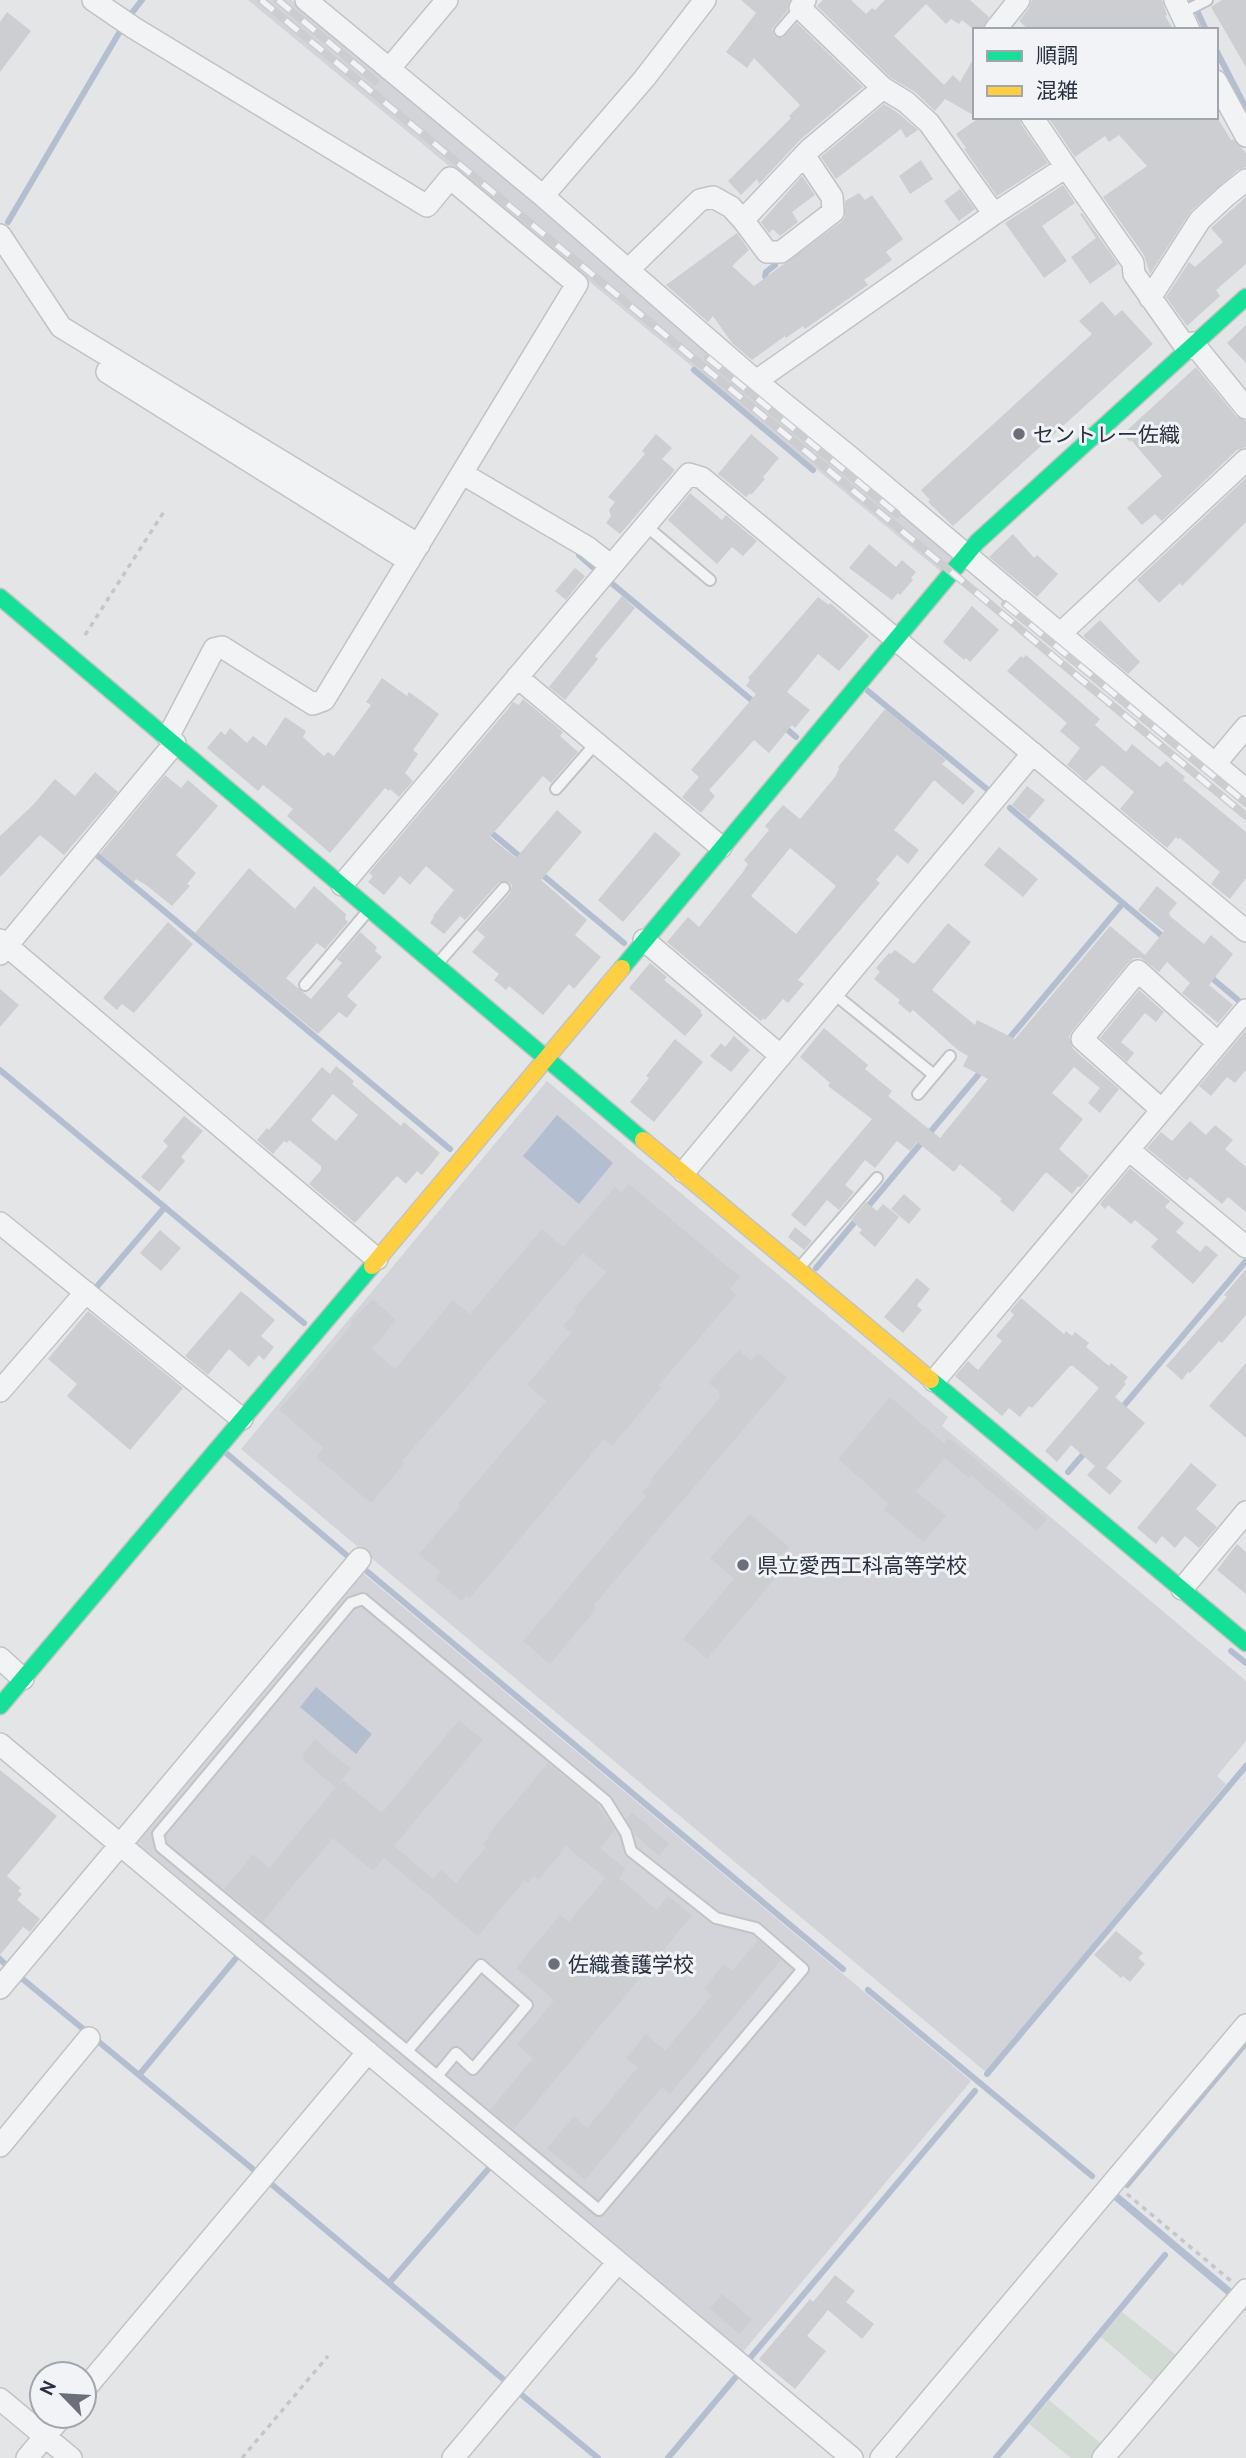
<svg xmlns="http://www.w3.org/2000/svg" width="1246" height="2458" viewBox="0 0 1246 2458" font-family="Cabin,'Noto Sans JP',sans-serif">
<rect width="100%" height="100%" fill="#e3e5e7"/>
<!-- built -->
<path fill="#d2d4da" d="M248,0H291L960,556L945,575Z
M547,1081L948,1417L942,1426L1246,1681V1741L1217,1776L1226,1784L986,2072L241,1449Z
M359,1570L971,2081L742,2353L137,1847L136,1836Z"/>
<!-- green -->
<path fill="#d2dbd3" d="M1122,2312L1180,2358L1158,2385L1101,2337Z
M1049,2400L1105,2447L1096,2458H1071L1029,2424Z"/>
<!-- water -->
<path fill="#b3bed1" d="M557,1115L613,1163L579,1204L523,1156Z
M316,1687L372,1734L356,1754L300,1707Z
M1119,2194L1246,2301V2311L1114,2200Z"/>
<g fill="none" stroke-linecap="round" stroke-linejoin="round">
<!-- stream -->
<path stroke="#b3bed1" stroke-width="6" d="M1192,0L1206,30
M131,14L142,0
M1216,50L1246,108
M8,222L119,33
M769,282L765,276L766,272L775,265
M694,370L813,470
M579,555L596,570
M609,581L755,703
M868,691L988,790
M782,725L796,737
M1010,808L1167,940
M488,830L523,859
M98,856L450,1149
M539,872L624,943
M1207,974L1238,1000
M1007,1041L1123,903
M0,1070L304,1323
M865,1210L984,1068
M816,1268L858,1218
M94,1290L165,1207
M1121,1409L1246,1261
M226,1453L350,1558
M1068,1472L1087,1450
M363,1568L843,1969
M1231,1651L1246,1663
M0,1959L7,1966
M19,1976L254,2170
M868,1990L1092,2176
M987,2074L1246,1766
M139,2075L237,1957
M270,2183L503,2379
M1127,2185L1246,2043
M389,2283L490,2167
M750,2358L975,2091
M517,2391L598,2458
M668,2458L735,2378
M996,2458L1165,2255"/>
</g>
<!-- building -->
<path fill="#cdced1" fill-rule="evenodd" d="M741,0H790L787,11L772,29L774,36L783,38L797,23L863,87L801,139L759,184L757,179L741,195L728,181L791,118L789,116L800,105L754,58L747,68L726,52L756,13Z
M823,0H851L866,14L872,8L875,10L885,0H970L989,17L982,30H974L962,20L959,24L951,19L946,24L926,4L894,36L944,85L953,75L960,82L975,56V116L945,99L935,111L915,92L891,78L817,6Z
M1032,0H1162L1167,15L1165,16L1174,30H1029L1019,21L1029,8Z
M1222,0H1246V67L1211,7Z
M7,12L31,31L0,72V22Z
M884,104L898,113L918,130L906,138L901,129L836,179L821,157Z
M980,117H1019L1021,124L1048,163L997,196L964,149L966,148L956,134Z
M1048,117L1061,120L1063,117H1217L1231,140L1233,139L1246,153V167L1238,170L1191,211L1150,274L1144,255L1103,197L1147,166L1119,135L1109,142L1105,136L1075,157Z
M921,160L933,179L910,194L899,176Z
M802,176L815,195L792,212L798,222L780,236L773,229L769,233L761,222Z
M1063,185L1075,203L1042,226L1067,261L1044,278L1005,223Z
M960,189L975,209L959,221L944,201Z
M859,193L865,200L872,195L903,239L886,252L892,260L864,280L868,285L805,329L803,326L786,338L785,336L752,360L732,343L713,316L708,322L666,285L737,233L749,250L732,266L754,286L841,222L845,217V201Z
M1246,197V264L1216,290L1220,296L1187,326L1166,297L1189,262L1195,267L1223,242L1211,228Z
M1082,213L1118,264L1090,284L1071,257L1096,238L1080,214Z
M1102,301L1115,316L1122,310L1153,344L953,526L928,502L930,500L921,490L1092,334L1079,321Z
M1246,325V363L1227,343Z
M1196,367L1236,416L1246,421V447L1237,450L1162,521L1155,514L1142,525L1127,508L1162,476L1131,440L1130,442L1123,434Z
M656,434L672,448L662,459L675,470L620,534L606,523L611,516L609,510L615,502L608,497L645,454L642,451Z
M751,434L779,458L763,477L765,479L751,495L750,493L746,497L718,474Z
M1246,478V522L1182,586L1180,583L1159,603L1137,580Z
M690,493L722,520L726,515L757,541L743,556L732,547L717,564L668,520Z
M1013,534L1034,558L1037,555L1058,574L1037,597L989,557Z
M869,544L896,567L902,560L916,572L911,578L913,580L900,595L898,593L892,600L849,568Z
M575,568L585,576L566,600L555,591Z
M622,596L635,608L595,656L598,659L565,700L549,687Z
M818,597L829,605L830,603L869,636L839,671L818,654L787,692L810,710L795,728L792,725L769,753L754,740L709,790L715,796L701,813L682,797L699,777L691,770L756,694L746,686L750,680L748,678Z
M972,606L999,630L970,662L966,658L964,660L943,642Z
M1100,620L1140,662L1128,674L1083,636Z
M1026,655L1100,719L1095,725L1126,752L1132,744L1160,767L1166,761L1185,777L1183,780L1246,832V878L1230,899L1211,884L1220,872L1180,838L1178,839L1176,837L1167,848L1120,809L1134,792L1102,765L1086,781L1067,765L1080,748L1060,731L1067,723L1007,671L1021,656L1023,658Z
M382,678L407,696L409,692L439,714L413,750L418,754L405,773L413,781L399,797L390,789L389,791L385,788L330,853L287,816L293,809L263,785L258,791L207,748L221,731L225,735L230,728L247,743L253,736L266,746L285,717L306,731L303,737L324,756L328,752L334,756L371,705L366,702Z
M523,699L563,732L560,736L578,752L551,783L543,776L490,837L516,858L557,810L582,832L541,880L587,920L575,935L601,957L574,989L569,984L543,1015L509,986L506,990L494,980L499,974L472,952L485,937L477,930L510,893L512,886L509,882H499L465,920L460,916L444,934L430,923L434,917L433,916L454,890L426,866L410,885L400,876L384,895L368,882L373,876L369,873L508,709L513,702L519,705Z
M885,709L946,760L942,764L975,791L963,805L934,780L894,830L919,850L908,864L897,855L876,880L880,883L798,980L804,984L788,1003L783,999L765,1020L763,1018L761,1021L667,942L688,917L699,927L743,872L748,864L744,860L769,830L765,826L783,805L800,819L835,777L839,769L838,767ZM790,848L836,886L796,934L751,896Z
M95,772L118,792L64,855L40,835L0,877V836L33,805L55,779L75,796Z
M165,775L181,788L188,780L218,806L176,855L196,873L187,884L190,886L172,906L146,885L136,879L134,882L100,854Z
M1027,786L1045,800L1029,819L1012,805Z
M655,832L681,854L623,922L598,900Z
M999,847L1038,879L1023,897L984,865Z
M249,868L295,909L314,886L346,914L345,919L348,922L325,949L317,943L286,978L311,999L342,963L337,959L360,932L377,947L375,951L382,957L347,996L357,1005L347,1018L339,1012L318,1034L195,933Z
M1157,886L1177,903L1169,913L1171,917L1204,944L1211,935L1233,954L1209,985L1233,1005L1218,1023L1182,993L1190,983L1167,962L1159,972L1141,958H1134L1128,963L1072,1031L1069,1037L1073,1049L1119,1089L1100,1113L1088,1103L1100,1088L1074,1067L1052,1093L1083,1119L1059,1149L1089,1176L1080,1187L1078,1186L1072,1194L1046,1172L1013,1212L1000,1201L1002,1199L960,1164L954,1172L917,1142L910,1151L897,1141L875,1168L865,1160L845,1185L854,1192L839,1210L827,1200L805,1227L791,1215L872,1119L828,1086L830,1083L800,1057L824,1028L868,1065L865,1069L892,1091L888,1096L940,1138L988,1079L963,1066L968,1056L958,1050L913,1010L910,1013L898,1003L900,1000L874,979L880,972L876,968L889,953L891,954L895,950L914,964L948,923L971,942L932,990L975,1025L977,1020L1015,1039L1110,926L1145,955L1164,931L1138,910Z
M168,922L193,944L134,1013L122,1004L117,1010L103,998Z
M650,963L667,977L664,980L702,1011L700,1012L703,1015L685,1036L629,988Z
M0,989L19,1005L0,1027Z
M1139,990L1164,1012L1156,1022L1145,1013L1121,1042L1134,1053L1127,1062L1100,1038Z
M1246,1030V1070L1235,1083L1227,1077L1211,1096L1199,1086Z
M734,1036L750,1050L731,1072L710,1056L721,1043L725,1047Z
M675,1039L703,1062L654,1122L630,1102L649,1078L646,1076Z
M336,1066L354,1081L352,1084L401,1126L404,1122L440,1153L422,1175L417,1171L406,1184L397,1176L355,1223L309,1184L321,1170V1166L289,1140L287,1143L284,1141L273,1154L257,1140L267,1128L269,1130L322,1067L330,1074ZM333,1094L358,1115L336,1141L311,1120Z
M184,1116L203,1131L181,1157L185,1161L159,1192L141,1177L168,1146L163,1141Z
M1190,1121L1206,1135L1215,1125L1233,1140L1225,1149L1246,1167V1212L1228,1197L1222,1204L1190,1177L1187,1181L1147,1148L1161,1132L1172,1141Z
M1130,1168L1170,1201L1165,1207L1184,1223L1176,1232L1200,1252L1206,1245L1218,1255L1193,1284L1151,1247L1158,1239L1135,1220L1131,1224L1108,1205L1105,1209L1100,1204Z
M629,1184L740,1277L730,1289L736,1295L658,1386L661,1388L612,1446L604,1439L470,1598L467,1595L462,1601L435,1579L441,1572L419,1554L460,1506L458,1504L546,1401L527,1385L571,1333L563,1326L576,1311L574,1309L606,1272L583,1253L402,1461L405,1463L371,1503L316,1457L324,1448L279,1410L352,1324L350,1322L373,1299L396,1320L372,1349L395,1369L453,1300L470,1314L542,1229L563,1247L615,1187L621,1193Z
M904,1194L921,1209L909,1224L891,1209Z
M866,1202L877,1211L883,1204L899,1217L875,1247L859,1233L862,1230L851,1220Z
M795,1227L812,1241L804,1250L788,1237Z
M160,1230L181,1248L161,1271L140,1253Z
M1246,1269V1315L1222,1343L1219,1341L1190,1373L1188,1372L1182,1380L1166,1366L1227,1297L1224,1295Z
M917,1278L930,1289L918,1304L917,1306L922,1310L903,1333L884,1317Z
M241,1291L275,1320L261,1336L274,1347L264,1360L259,1355L249,1367L229,1349L208,1375L185,1356Z
M1021,1298L1064,1334L1066,1331L1072,1336L1075,1332L1089,1343L1086,1347L1109,1366L1111,1363L1128,1377L1124,1382L1126,1384L1115,1397L1145,1423L1106,1468L1122,1481L1110,1495L1087,1475L1095,1466L1071,1445L1057,1462L1045,1451L1099,1388L1073,1366H1070L1032,1408L1029,1406L1020,1417L1009,1408L1002,1416L955,1376L968,1361L978,1370L1002,1341L996,1336L1014,1315L1010,1311Z
M88,1311L183,1388L130,1450L67,1396L77,1384L48,1359Z
M739,1350L751,1361L758,1353L787,1378L593,1606L596,1608L587,1620L550,1664L523,1641L646,1496L642,1493L652,1481L651,1479L721,1396L718,1394L720,1392L708,1383Z
M1246,1363V1438L1209,1406Z
M890,1397L944,1443L948,1438L950,1440L951,1439L1047,1519L1037,1531L971,1475L969,1478L945,1458L916,1491L946,1516L924,1542L884,1510L889,1504L838,1459Z
M1191,1463L1217,1485L1196,1509L1217,1527L1199,1548L1185,1536L1175,1548L1162,1536L1156,1544L1137,1528Z
M750,1514L789,1547L769,1569L777,1576L707,1659L683,1639L734,1579L710,1558Z
M1237,1544L1246,1552V1594L1217,1570Z
M459,1720L483,1740L394,1846L433,1879L441,1870L456,1883L486,1847L483,1845L489,1838L487,1836L548,1763L596,1803L615,1830L600,1848L626,1869L619,1878L657,1910L668,1896L692,1916L514,2129L490,2110L533,2058L517,2045L554,2000L516,1968L560,1915L569,1922L605,1878L566,1846L539,1880L534,1876L528,1883L525,1880L478,1936L384,1858L373,1871L333,1838L263,1921L224,1889L253,1854L269,1868L342,1780L382,1813Z
M315,1739L351,1769L335,1787L302,1759L305,1756L303,1754Z
M0,1770L57,1816L7,1876L21,1888L18,1891L22,1894L17,1900L40,1919L30,1932L23,1927L0,1955Z
M632,1812L669,1844L659,1856L635,1835L626,1819Z
M1116,1931L1143,1953L1138,1958L1145,1964L1130,1982L1123,1976L1121,1978L1094,1955Z
M758,1940L781,1960L670,2094L662,2087L585,2180L547,2148L574,2116L587,2128L638,2067L626,2058L646,2034L665,2051L712,1995L704,1989L724,1964L732,1971Z
M835,2275L855,2291L846,2302L874,2324L862,2339L828,2310L807,2336L826,2351L795,2389L759,2359L810,2299L813,2302Z
M722,2294L752,2319L739,2334L710,2309Z"/>
<g fill="none" stroke-linecap="round" stroke-linejoin="round">
<defs>
<path id="lane" d="M1181,13L1207,0
M780,31L800,8
M645,525L710,580
M556,789L596,743
M438,963L504,888
M305,985L367,912
M833,993L934,1075
M918,1094L950,1056
M799,1268L877,1178
M363,1599L606,1801L626,1833L631,1851L716,1918L756,1928L803,1969L599,2210L161,1847L158,1834L351,1603Z
M407,2051L481,1965L527,2005L473,2069L456,2053L437,2076"/>
<path id="street" d="M93,0L134,28L427,206L450,178L577,284L324,700L313,704L222,647L214,649L168,737
M306,0L543,196L756,381L850,457L1246,790
M805,0L800,8L883,88
M1175,0L1189,30
M995,30L1019,0
M389,69L447,0
M1216,81L1246,136
M1032,117L1066,167
M543,196L644,79L705,0
M743,220L767,252H781L833,212L832,197L804,155
M0,235L61,327L419,545
M629,269L700,200L713,197L731,207L743,220L810,149L883,88L906,102L929,123L994,214
M1150,298L1200,220L1226,196L1246,180
M1193,343L1246,408
M114,359L107,372L409,561
M756,381L994,214L1066,167L1133,263L1134,274L1187,349
M463,474L587,547L610,565
M1060,634L1246,460
M517,677L721,847
M1215,764L1246,727
M342,885L689,474L702,478L1246,931
M0,940L377,1259
M644,940L781,1056
M0,954L175,743
M1162,1110L1082,1039L1138,971L1218,1043
M1129,1150L1246,1247
M684,1172L1033,753
M0,1223L242,1419
M934,1381L1246,1010
M0,1391L86,1292
M1182,1589L1246,1512
M0,1658L23,1679
M0,1744L852,2458
M0,1988L360,1559
M0,2146L89,2038
M84,2390L368,2052
M0,2399L71,2458
M27,2458L62,2416
M453,2458L618,2262
M881,2458L1246,2025
M1103,2458L1246,2290"/>
<path id="fast" d="M0,597L643,1140
M622,968L977,542L1246,297
M931,1380L1246,1643
M0,1706L372,1266"/>
<path id="slow" d="M643,1140L931,1380
M372,1266L622,968"/>
</defs>
<!-- lane casing -->
<use href="#lane" stroke="#c1c3c5" stroke-width="14"/>
<!-- street casing -->
<use href="#street" stroke="#c1c3c5" stroke-width="24"/>
<!-- fast casing -->
<use href="#fast" stroke="#c1c3c5" stroke-width="19"/>
<!-- slow casing -->
<use href="#slow" stroke="#c1c3c5" stroke-width="19"/>
<!-- path -->
<path stroke="#c5c6cb" stroke-width="3.5" stroke-dasharray="5 5" stroke-linecap="butt" d="M85,635L165,510
M1127,2194L1231,2281
M242,2458L328,2356"/>
<!-- lane -->
<use href="#lane" stroke="#f2f3f5" stroke-width="10"/>
<!-- street -->
<use href="#street" stroke="#f2f3f5" stroke-width="21"/>
<!-- fast -->
<use href="#fast" stroke="#16e098" stroke-width="16"/>
<!-- slow -->
<use href="#slow" stroke="#ffcf43" stroke-width="16"/>
<defs>
<path id="rail" d="M261,0L1246,816
M278,0L375,81
M708,358L897,514
M1005,604L1246,803"/>
</defs>
<!-- rail casing -->
<use href="#rail" stroke="#cccdcf" stroke-width="8"/>
<!-- rail -->
<use href="#rail" stroke="#f1f3f7" stroke-width="5" stroke-dasharray="16" stroke-linecap="butt"/>
</g>
<!-- markers -->
<g fill="#6b6f7a" stroke="#f1f3f7" stroke-width="2.5">
<circle cx="1019" cy="434" r="7"/>
<circle cx="743" cy="1565" r="7"/>
<circle cx="554" cy="1964" r="7"/>
</g>
<g text-anchor="middle" dominant-baseline="central" stroke-width="6" stroke-linejoin="round" paint-order="stroke">
<!-- poi labels -->
<g font-size="21" fill="#2a3040" stroke="#f1f3f7" text-anchor="start">
<text x="1033" y="434">セントレー佐織</text>
<text x="757" y="1565">県立愛西工科高等学校</text>
<text x="568" y="1964">佐織養護学校</text>
</g>
</g>
<!-- legend -->
<rect x="973" y="28" width="245" height="91" fill="#f1f3f7" stroke="#a1a5ae" stroke-width="2"/>
<rect x="987" y="51" width="35" height="10" fill="#16e098" stroke="#a1a5ae" stroke-width="2"/>
<text x="1036" y="63" font-size="21" fill="#2a3040">順調</text>
<rect x="987" y="86" width="35" height="10" fill="#ffcf43" stroke="#a1a5ae" stroke-width="2"/>
<text x="1036" y="98" font-size="21" fill="#2a3040">混雑</text>
<!-- north arrow -->
<g transform="translate(63 2395) rotate(295)"><circle r="33" fill="#f1f3f7" stroke="#a1a5ae" stroke-width="2"/>
<path d="M0-5L12 26L0 18L-12 26Z" fill="#6b6f7a"/>
<text y="-10" font-size="19" font-weight="bold" text-anchor="middle" fill="#2a3040">N</text>
</g>
</svg>
